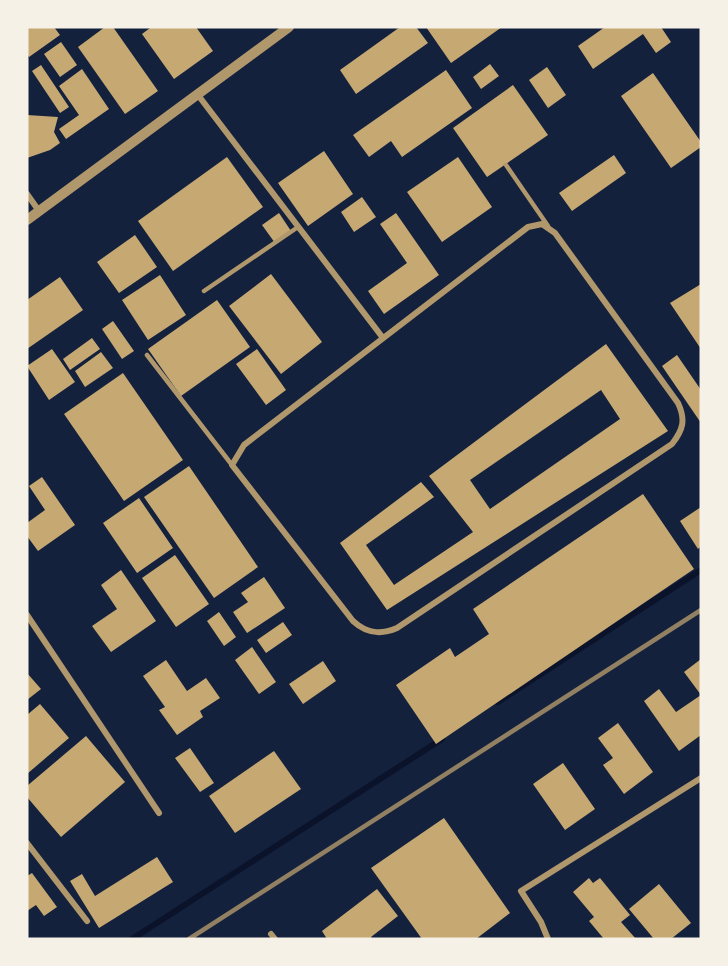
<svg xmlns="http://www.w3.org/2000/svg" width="728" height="966" viewBox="0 0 728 966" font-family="Arial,sans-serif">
<rect width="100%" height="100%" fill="#14213d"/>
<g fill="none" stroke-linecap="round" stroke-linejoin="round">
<!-- stream -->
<path stroke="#0b132b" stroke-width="6" d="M498,702L701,570
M132,939L442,739"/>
</g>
<!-- building -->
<path fill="#c6a872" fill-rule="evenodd" d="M27,27H54L60,35L29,57L27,54Z
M105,27H113L158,91L125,114L78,47Z
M149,27H196L213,51L174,79L142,34L150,28Z
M400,27H416L428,43L356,94L340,70Z
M426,27H502L451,63Z
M605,27H661L671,42L656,53L643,34L593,69L578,46Z
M61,42L77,65L60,77L44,54Z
M490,64L499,76L481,89L473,77Z
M41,65L69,107L60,113L32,71Z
M547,67L566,95L548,108L529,80Z
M82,69L109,109L66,139L59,129L79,115L59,86Z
M446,70L472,108L402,157L391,141L369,157L353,135Z
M653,73L701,142V147L671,168L621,96Z
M513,85L548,135L487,177L453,128Z
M27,115L58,117L54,132L60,143L50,150L27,158Z
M324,151L353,194L308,226L278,183Z
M614,155L626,173L572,211L559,193Z
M227,157L263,207L173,271L138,221Z
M458,157L492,207L442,242L407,192Z
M362,197L376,217L354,232L341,212Z
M279,213L291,231L275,243L262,225Z
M396,213L439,275L384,314L368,291L407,263L380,224Z
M135,235L157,267L119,293L97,262Z
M271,274L322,342L281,374L229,306Z
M160,275L186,315L148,340L122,300Z
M60,277L83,310L27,349V300Z
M701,284V349L670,303Z
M217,300L250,347L181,396L148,349Z
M113,321L134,351L122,359L102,329Z
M92,338L100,349L70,370L63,359Z
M606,344L668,431L387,610L340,543L421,482L434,497L366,545L394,585L473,532L429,476ZM601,390L620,419L490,509L470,480Z
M52,349L75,382L49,400L27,366Z
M257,349L286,390L266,405L236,364Z
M101,352L113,368L85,387L75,371Z
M677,355L701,390V423L662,366Z
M123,373L183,460L124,501L64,414Z
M189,466L258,567L214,598L144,497Z
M42,477L75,525L38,551L27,536V523L45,510L29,486Z
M643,494L694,569L436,744L396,685L450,648L455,657L489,634L473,609Z
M139,498L173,548L137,573L103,523Z
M701,507V546L698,549L680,521Z
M175,555L209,604L176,627L142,578Z
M121,570L156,621L111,652L92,626L117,609L101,585Z
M264,577L285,608L247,633L233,612L248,602L241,593Z
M219,612L236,637L224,646L207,621Z
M283,622L292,635L266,653L257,640Z
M252,647L276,682L259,694L235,660Z
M701,659V735L679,751L644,701L659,689L676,712L701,695L684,672Z
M166,660L187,691L206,678L220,698L200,711L203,717L177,735L159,710L165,707L143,676Z
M323,661L336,681L303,704L289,684Z
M27,673L41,689L27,700Z
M40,704L69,738L27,774V715Z
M618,723L653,772L624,794L603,765L613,758L598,738Z
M86,736L125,782L61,837L27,797V786Z
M190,748L214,783L200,792L175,758Z
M274,751L301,789L235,833L209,796Z
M563,763L595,809L565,830L533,784Z
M444,818L510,913L476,939H422L371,868Z
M157,857L173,882L99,928L70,881L82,874L95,896Z
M32,873L57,907L44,916L36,905L27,911V876Z
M589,878L593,883L600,878L630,915L621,922L636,939H604L589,921L594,917L573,892Z
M659,884L691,923L671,939H654L629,909Z
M377,889L398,916L371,937L372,939H327L322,931Z"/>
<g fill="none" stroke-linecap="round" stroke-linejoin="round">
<!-- service -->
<path stroke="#b1986c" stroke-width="4.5" d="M506,165L548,226
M204,291L298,227
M147,355L232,465"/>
<!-- minor -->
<path stroke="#b1986c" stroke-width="6" d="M198,95L383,338
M27,194L39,211
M542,224L555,233L678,403C686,420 683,430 672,444L397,628C381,635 367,634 353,621L232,465L244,445L528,227Z
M27,615L159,813
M27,843L87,921
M271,934L275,939
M548,939L541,922L521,891L701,778"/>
<!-- tertiary -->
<path stroke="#b1986c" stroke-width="10" d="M27,220L289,27"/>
<!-- rail -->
<path stroke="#918062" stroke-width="4.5" d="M189,939L701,610"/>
</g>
<!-- border -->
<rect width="728" height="966" fill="none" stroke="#f6f1e7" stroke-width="57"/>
</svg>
